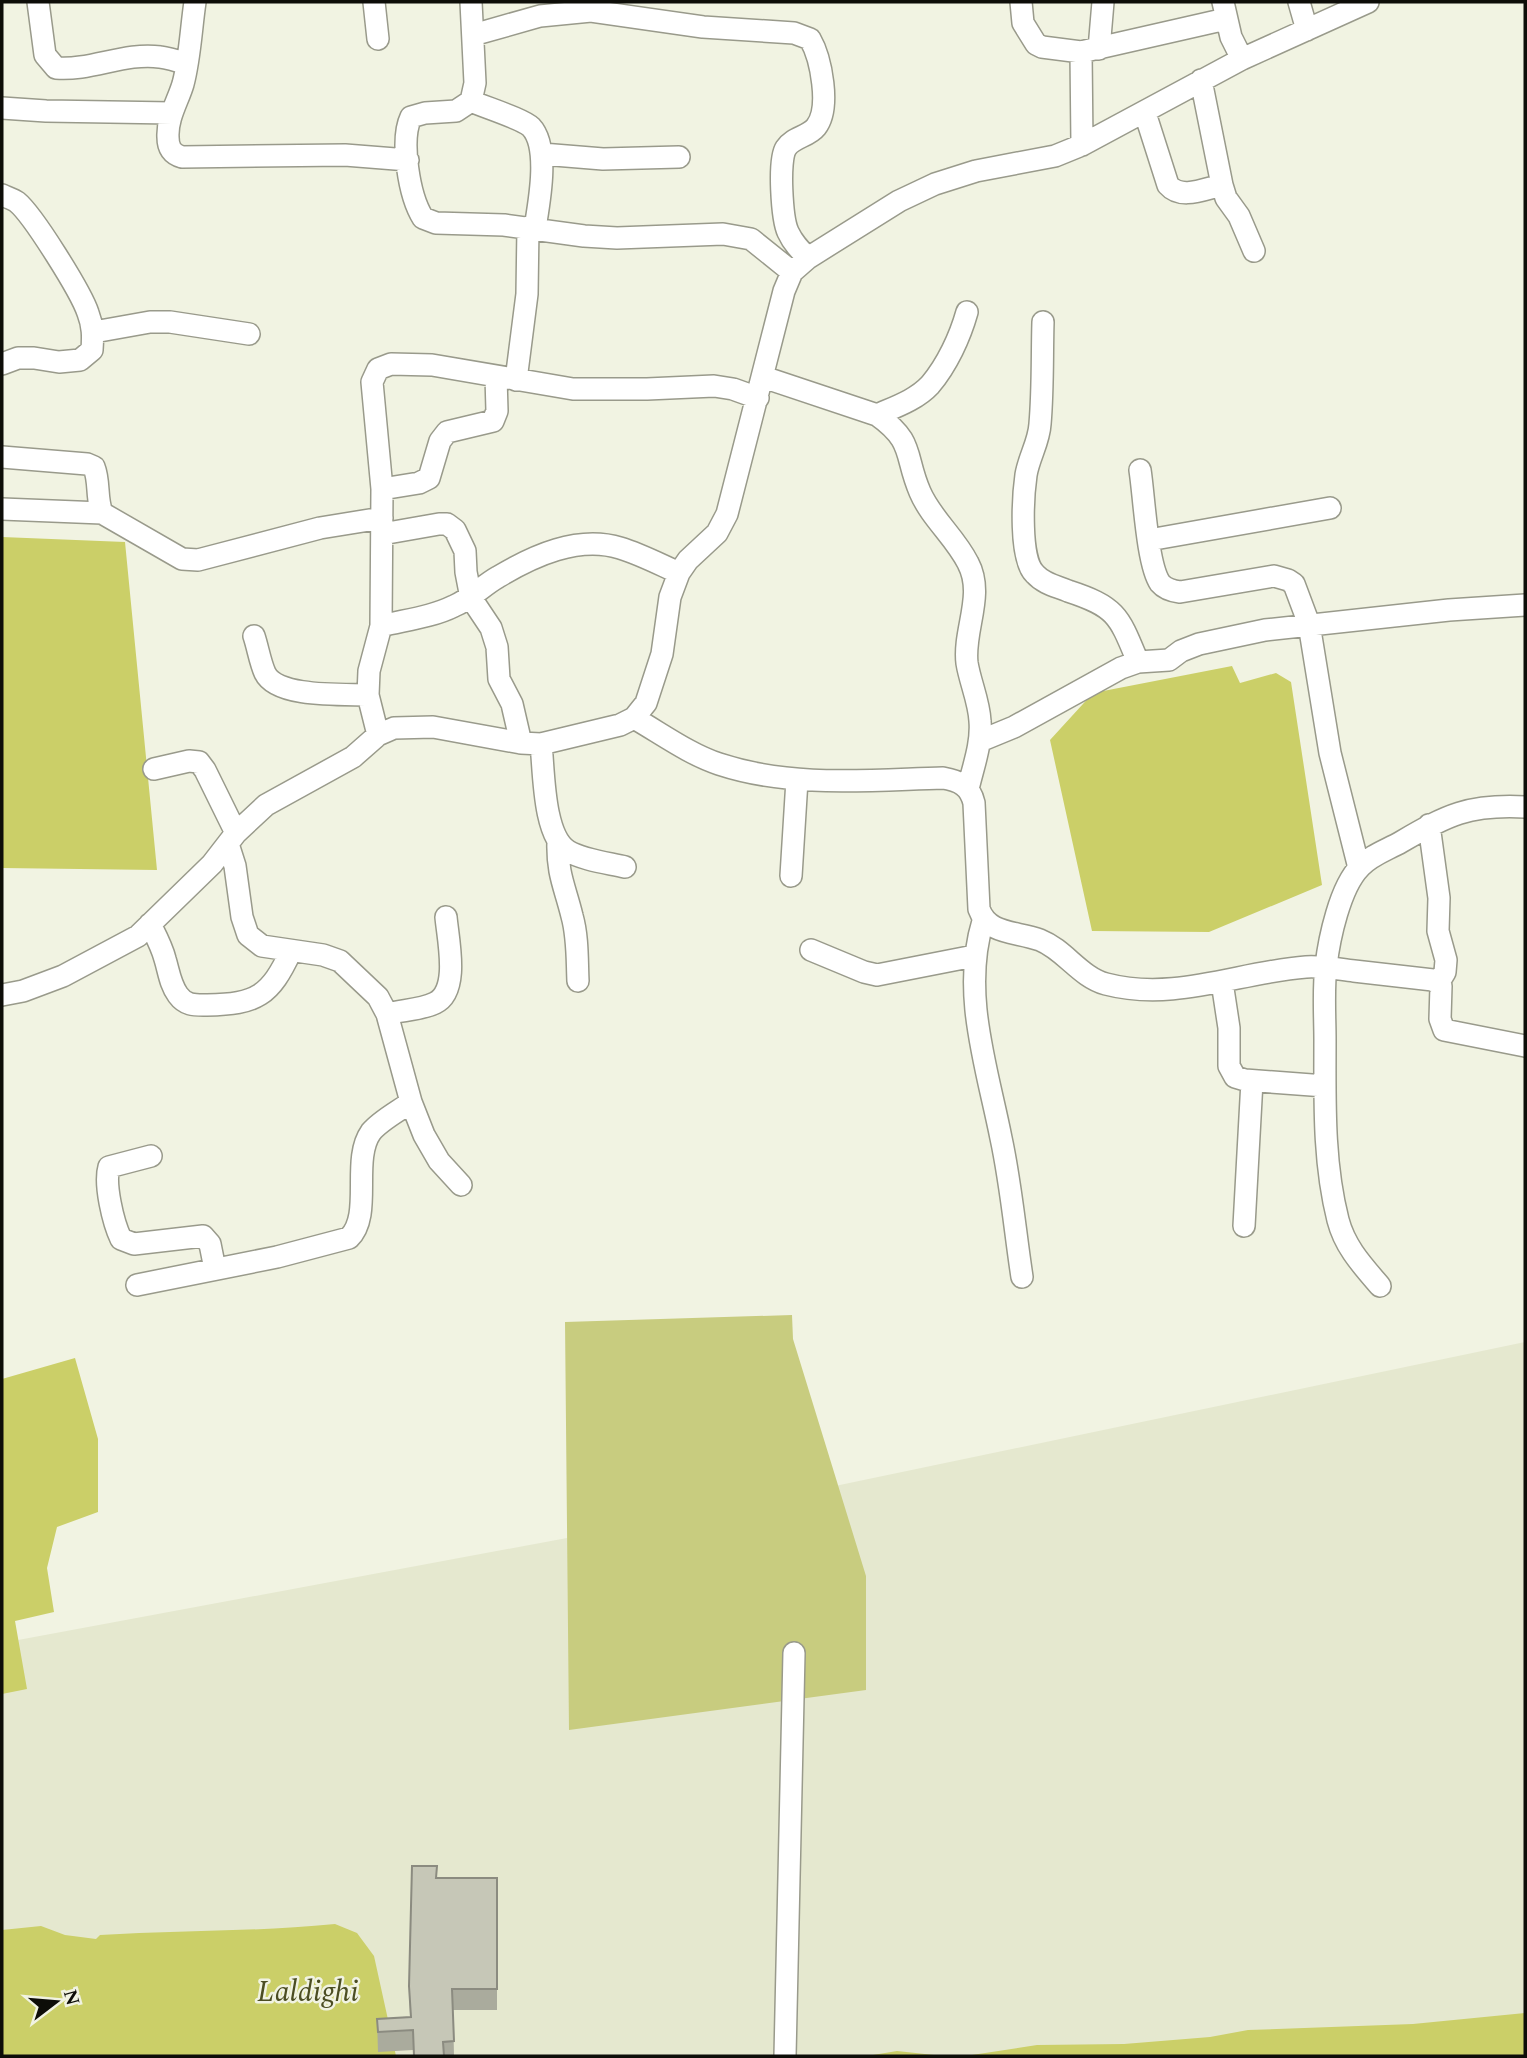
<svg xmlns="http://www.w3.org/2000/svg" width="1527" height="2058" viewBox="0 0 1527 2058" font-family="Spectral,serif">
<rect width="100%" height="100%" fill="#f1f3e2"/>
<!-- built -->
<path fill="#e5e8cf" d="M1525,1342V2056H2V1643L739,1506Z"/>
<!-- green -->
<path fill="#c8cc7f" d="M792,1315L793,1339L866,1576V1690L569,1730L565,1322Z"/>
<!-- water -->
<path fill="#cbcf68" d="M2,537L125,542L157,870L2,868Z
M1232,666L1240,683L1276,673L1291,682L1322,885L1209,932L1092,931L1050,740L1093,693Z
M75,1358L98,1439V1512L57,1527L47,1568L54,1612L15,1621L27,1689L2,1694V1379Z
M335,1924L357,1933L374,1956L396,2056H2V1930L41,1926L65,1935L96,1939L100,1935C179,1930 257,1932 335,1924Z
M1525,2013V2056H867L897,2051L934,2055H972L1037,2045L1124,2044L1210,2037L1248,2030L1413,2024Z"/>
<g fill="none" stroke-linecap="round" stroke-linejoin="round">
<defs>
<path id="minor" d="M38,2L45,55L56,68C91,71 125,52 160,57C169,58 178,61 187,64
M195,2C191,29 190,58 183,84C178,101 167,118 168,137C168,148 172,154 182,157L345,155L408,160
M374,2L378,39
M471,2L475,83L471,101L456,111L425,113L411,117C400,140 409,196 423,218L436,223L504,225L584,236L617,238L723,234L751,239L792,272
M1021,2L1023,23L1036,44L1042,47L1081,52L1226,19
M1223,2L1231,37L1242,59
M1299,2L1307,30
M473,35L540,16L591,11L703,27L794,33L810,39C821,58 831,108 816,127C808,137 793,137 786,148C778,160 782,219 788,232C793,243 800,250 808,258
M1099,49L1103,2
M1081,52L1082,145
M1201,80L1222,185L1226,198L1239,216L1254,251
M471,101C484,107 523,119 531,127C550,147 539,203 535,228
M2,108L46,111L172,113
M1145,113L1168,185C1181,200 1204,189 1222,185
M542,154L603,159L679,157
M2,195C6,197 13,199 17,202C33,215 81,292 88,313C93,326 93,336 92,350L80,360L59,362L34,358H18L2,364
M1043,322C1042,356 1043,390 1040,424C1039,442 1029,457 1026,475C1023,496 1019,559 1035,574C1044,584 1056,586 1068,591C1117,607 1119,616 1138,662
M94,332L150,322H170L249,334
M763,377L877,415C915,442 904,455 920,492C931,518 955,537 968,563C985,595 963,630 967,663C970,682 979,701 980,721C982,744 973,767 968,789
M516,380L527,294L528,227
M877,415C895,407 916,400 930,385C947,365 960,337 967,312
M2,457L87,464L94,467C100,482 96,498 102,513L182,559L198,560L320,528L382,518
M1140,470C1144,495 1147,564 1160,583C1165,589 1172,591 1180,592L1274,576L1288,580L1294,584L1309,624L1330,753L1359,868
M382,489L419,483L429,478L440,441L447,432L493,421L497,411L496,377
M2,509L102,513
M382,534L439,524H447L455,530L465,551L466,572L471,598L491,628L497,647L499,679L512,704L521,743
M1149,540L1330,508
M381,626C405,620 432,617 454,606C471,599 482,586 498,577C533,556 578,535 620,548C640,554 659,564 679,573
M254,636C258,648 260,662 265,673C277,698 343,694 368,695
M634,718C662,734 689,754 719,764C792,788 868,780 943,778C960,781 970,786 974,803L979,909C988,935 1016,931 1040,940C1065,950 1080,977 1106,984C1175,1002 1239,972 1306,967C1323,966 1337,969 1354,971C1380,974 1406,977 1433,980L1441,986L1440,1019L1444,1030L1525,1046
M378,735L368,695L369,671L381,626L382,489L372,382L378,369L391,364L432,365L573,389H647L714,386L733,389L758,398
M980,741L1014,727L1121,668L1138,662L1169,660L1181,651L1199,644L1265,630L1449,610L1525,605
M541,744C544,771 543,836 568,851C583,860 608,863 625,867
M154,769L189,761L199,762L205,770L236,833
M1429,825L1439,898L1438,931L1446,960L1445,972L1439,982
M558,842C557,874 565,887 572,916C578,937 577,960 578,981
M228,844L235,866L242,917L248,935L262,946L323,955L340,961L378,997L387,1014L411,1102L424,1135L439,1161L461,1185
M791,876L797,780
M983,921C961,993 987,1067 1001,1138C1011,1184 1015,1231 1022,1277
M150,924C156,936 162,947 165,959C169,972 170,984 178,995C186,1006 195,1005 207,1005C257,1004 270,996 291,951
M811,950L864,972L877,975L974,956
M1222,982L1229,1028V1066L1235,1077L1245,1080L1325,1086
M2,995L23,991L63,976L138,936L212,864L236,833L266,805L353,757L378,735L394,728L433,727L521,743L541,744L620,725L634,718L646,703L662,654L670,597L679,573L688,560L717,533L727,514L784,291L792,272L808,258L899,201L935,184L976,171L1055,156L1082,145L1242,59L1368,2
M387,1014C402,1010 421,1010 435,1003C460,991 448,940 446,917
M151,1156L109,1167C104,1184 113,1222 121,1239L134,1244L203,1236L210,1244L215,1269
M1244,1226L1252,1081
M137,1285L277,1257L349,1238C373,1215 351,1160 371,1132C381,1120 399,1111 411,1102
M1380,1286C1362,1265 1345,1247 1338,1220C1323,1161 1325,1100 1325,1040C1325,1016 1323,990 1326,966C1329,939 1340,887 1360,867C1371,855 1387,850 1401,842C1447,815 1469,804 1525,807
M785,2056L794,1653"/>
</defs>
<!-- minor casing -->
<use href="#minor" stroke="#999a8b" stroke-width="24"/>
<!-- minor -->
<use href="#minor" stroke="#fff" stroke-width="21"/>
</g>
<!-- wall -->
<path fill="#aaab9d" d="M437,1878H497V2010H453L454,2056H413V2050L378,2052L377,2019L410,2017L409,1986Z"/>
<!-- building -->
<path fill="#c6c7b7" stroke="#8b8b80" stroke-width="2" d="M412,1866H437L436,1878H497V1989H452L454,2041L443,2042L444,2056H414L413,2030L378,2032L377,2019L411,2017L409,1986Z"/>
<g text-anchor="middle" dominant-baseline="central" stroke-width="5" stroke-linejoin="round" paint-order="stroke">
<!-- water labels -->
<g font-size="30" font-style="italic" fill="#4b4d22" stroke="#f1f3e2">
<text x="308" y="1992">Laldighi</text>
</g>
</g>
<!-- border -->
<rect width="1527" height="2058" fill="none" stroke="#0d0d08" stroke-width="7"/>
<!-- north arrow -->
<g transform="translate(56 2002) rotate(74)" stroke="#f1f3e2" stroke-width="5" paint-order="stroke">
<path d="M0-5L12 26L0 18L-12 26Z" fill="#0d0d08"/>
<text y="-10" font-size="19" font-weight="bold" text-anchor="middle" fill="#0d0d08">N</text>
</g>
</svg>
